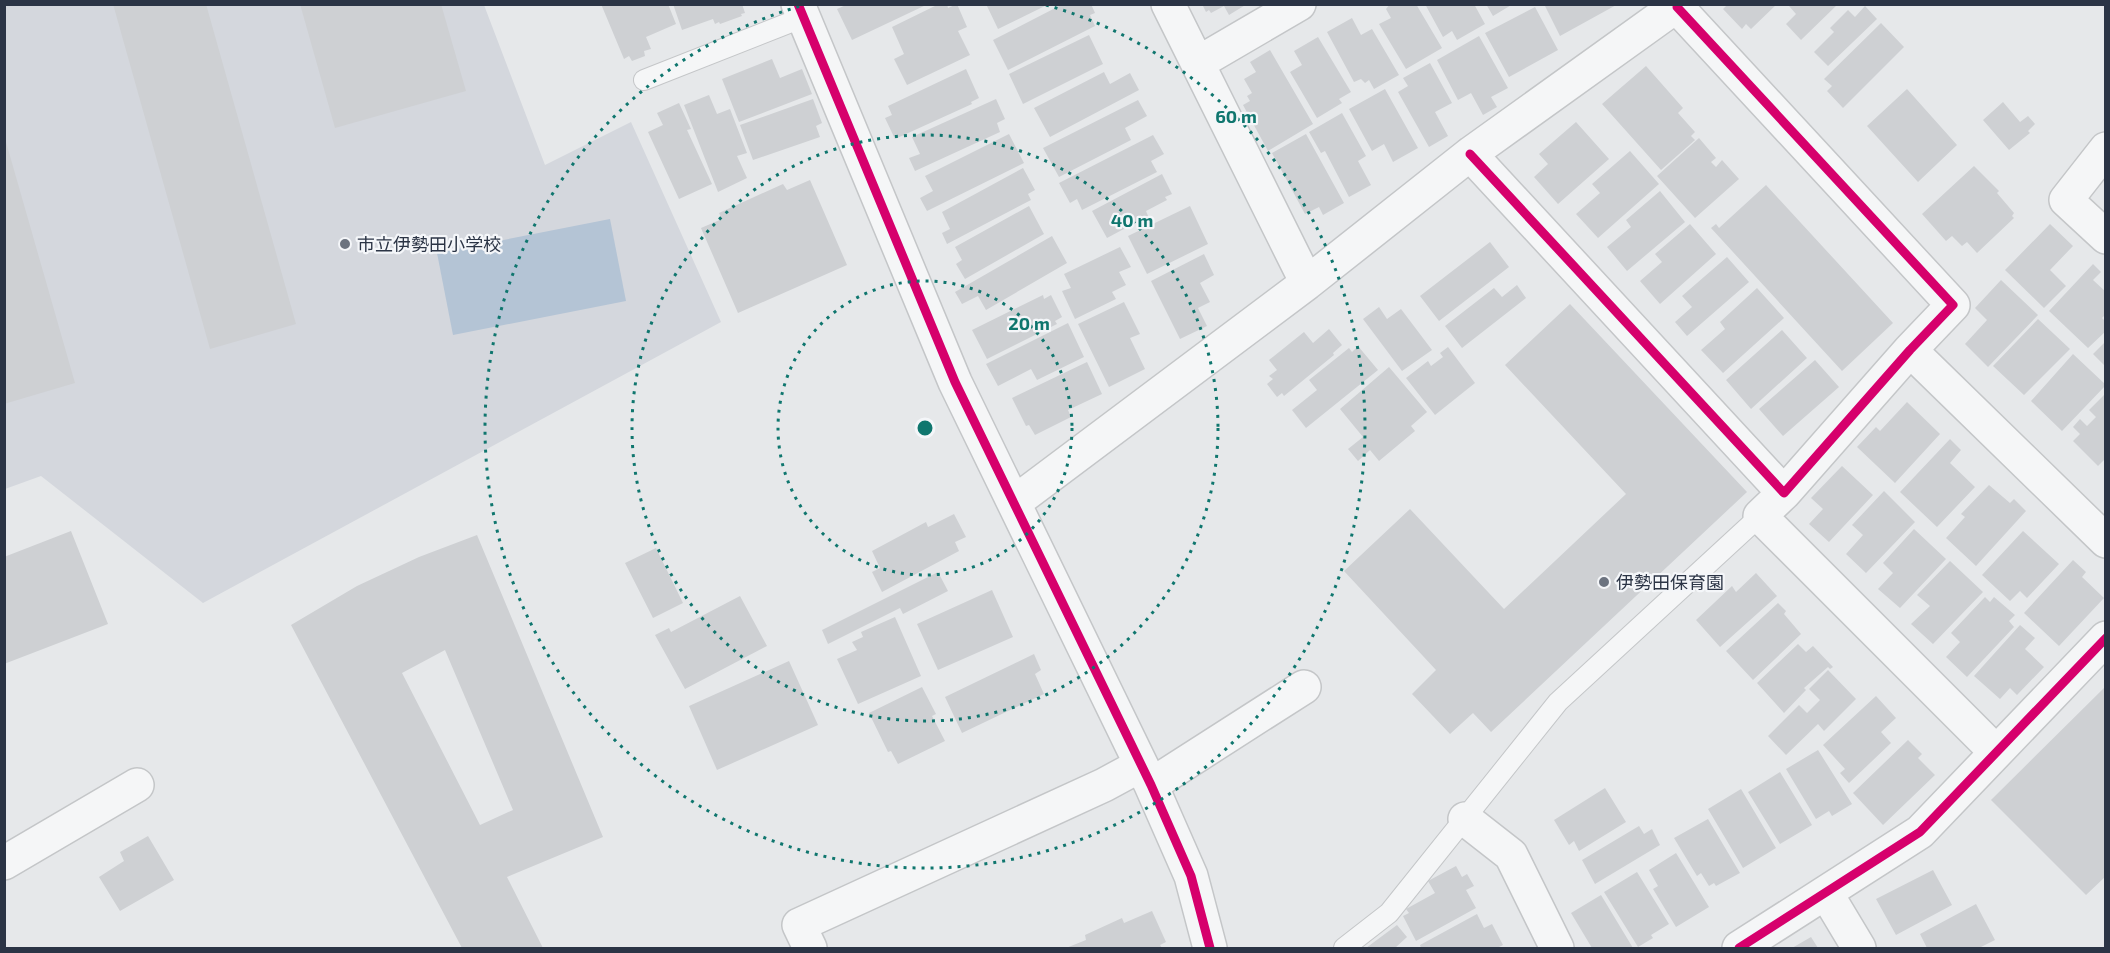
<svg xmlns="http://www.w3.org/2000/svg" width="2110" height="953" viewBox="0 0 2110 953" font-family="'Exo 2','Noto Sans JP',sans-serif">
<rect width="100%" height="100%" fill="#e6e8ea"/>
<!-- built -->
<path fill="#d4d7dd" d="M5,5H484L545,165L631,122L721,322L203,603L41,476L5,489Z"/>
<!-- water -->
<path fill="#b4c4d5" d="M610,219L626,301L453,335L437,253Z"/>
<!-- building -->
<path fill="#ced0d3" fill-rule="evenodd" d="M113,4H206L296,324L210,349Z
M300,4H441L466,91L335,128Z
M601,4H668L676,24L646,37L651,49L644,51L645,56L632,61L629,56L624,59Z
M673,4H742L745,13L741,14L742,16L720,24L719,22L715,24L713,19L682,30Z
M939,4H947L948,8L957,4L967,27L958,31L970,55L907,85L894,59L904,54L892,27Z
M986,4H1049L998,29Z
M1063,4H1091L1095,13L1090,15L1095,26L1008,70L993,40Z
M1202,4H1247L1229,15L1224,6L1211,13L1209,10L1206,12Z
M1390,4H1416L1442,48L1406,69L1379,24L1391,18L1386,9Z
M1425,4H1474L1485,24L1457,40L1452,31L1443,37Z
M1486,4H1513L1493,16Z
M1544,4H1618L1560,36Z
M1728,4H1777L1751,29L1746,24L1742,29L1723,9Z
M1791,4H1838L1801,40L1786,24L1796,14L1789,6Z
M846,5H926L852,40L837,9Z
M1865,6L1877,19L1828,66L1814,52L1834,32L1830,28L1848,10L1855,17Z
M1535,7L1558,50L1509,77L1485,33Z
M1352,18L1361,35L1372,29L1399,75L1374,89L1369,80L1365,83L1361,79L1354,82L1327,32Z
M1881,23L1904,47L1843,108L1827,91L1832,86L1824,79Z
M1089,35L1103,64L1023,104L1009,74Z
M1479,36L1508,88L1491,97L1497,107L1483,115L1471,93L1458,100L1437,60Z
M1318,37L1351,92L1339,99L1342,103L1317,118L1290,72L1302,65L1294,51Z
M1270,50L1313,124L1268,151L1243,105L1250,101L1247,96L1252,93L1244,79L1256,72L1250,62Z
M772,59L780,78L802,69L812,94L739,122L722,79Z
M1430,63L1452,103L1435,112L1448,136L1429,147L1398,92L1408,86L1403,78Z
M1646,66L1683,108L1678,113L1695,132L1691,136L1695,140L1661,170L1602,104Z
M966,69L979,98L971,102L972,104L895,139L885,118L892,115L888,106Z
M1104,72L1110,84L1130,73L1139,90L1050,137L1034,108Z
M1385,89L1418,148L1393,162L1384,144L1372,151L1349,109Z
M1907,89L1957,145L1918,182L1867,126Z
M709,95L717,114L730,109L747,153L737,156L747,178L718,192L684,105Z
M813,99L822,123L816,126L820,137L753,160L740,125Z
M996,99L1005,119L997,123L1000,132L915,171L909,158L920,154L912,137Z
M1138,100L1147,116L1125,128L1131,140L1059,177L1043,148Z
M2003,102L2020,122L2028,116L2035,124L2028,131L2030,133L2009,150L1983,120Z
M679,103L691,129L687,130L712,184L679,199L648,132L663,125L657,113Z
M1342,113L1366,156L1358,161L1371,185L1349,197L1325,151L1321,153L1309,132Z
M1576,122L1609,159L1558,204L1534,177L1548,164L1539,154Z
M1009,134L1024,163L927,211L920,198L933,191L925,176Z
M1306,134L1344,203L1323,215L1319,207L1305,214L1272,153Z
M4,135L75,383L4,404Z
M1153,135L1164,154L1151,161L1157,172L1082,210L1077,199L1070,203L1059,183Z
M1699,138L1716,158L1711,162L1716,167L1722,160L1739,179L1695,218L1657,176Z
M1630,151L1659,184L1598,238L1576,214L1600,193L1592,184Z
M1974,166L1999,191L1997,193L2014,213L2012,216L2014,218L1977,253L1967,242L1962,246L1952,236L1946,241L1922,214Z
M1023,168L1035,190L1028,194L1031,200L947,244L942,233L950,229L942,212Z
M1162,174L1172,194L1165,197L1167,200L1146,211L1148,216L1107,238L1092,211Z
M810,180L847,265L738,313L701,228L722,219L719,213L783,184L787,190Z
M1766,185L1893,323L1842,371L1711,228L1716,224L1719,228Z
M1660,191L1685,222L1627,271L1607,247L1631,227L1626,220Z
M1029,206L1044,234L965,279L956,264L962,260L955,247Z
M1190,206L1208,244L1147,274L1128,236Z
M1690,224L1716,254L1660,304L1640,281L1662,262L1655,254Z
M2050,224L2073,246L2050,270L2066,286L2044,308L2005,270Z
M1052,236L1067,263L986,310L978,296L962,304L955,292Z
M1490,242L1509,267L1439,321L1420,296Z
M1120,247L1131,267L1119,272L1126,285L1112,292L1116,299L1075,319L1062,291L1071,288L1064,274Z
M1204,254L1214,275L1200,283L1210,302L1198,308L1207,326L1180,339L1151,281Z
M1727,257L1749,282L1687,336L1675,322L1692,307L1682,296Z
M2093,264L2101,272L2093,280L2106,292V314L2102,318L2106,322V331L2088,348L2049,311Z
M2001,280L2038,315L1988,367L1965,344L1987,320L1975,308Z
M1517,285L1526,298L1462,348L1445,326L1494,288L1502,297Z
M1757,288L1784,318L1723,373L1701,350L1725,329L1720,322Z
M1043,295L1044,299L1051,295L1062,317L1055,321L1057,324L987,359L972,330Z
M1124,302L1140,334L1130,338L1145,369L1109,387L1078,324Z
M1570,304L1747,492L1491,732L1473,713L1450,734L1412,694L1436,670L1344,571L1410,509L1504,609L1626,494L1505,365Z
M1379,307L1387,319L1401,309L1432,350L1402,371L1363,319Z
M2038,319L2070,349L2024,395L1993,366Z
M1068,323L1084,357L1037,380L1031,369L998,386L986,364Z
M1329,329L1342,345L1333,353L1334,355L1284,396L1282,393L1277,397L1267,384L1273,379L1269,376L1277,370L1269,360L1304,332L1313,343Z
M1782,330L1807,358L1751,409L1726,380Z
M2106,341V367L2093,354Z
M1358,346L1378,370L1306,428L1292,410L1317,390L1309,380L1349,348L1352,352Z
M1448,347L1475,383L1435,415L1406,378L1428,361L1431,366L1443,357L1440,353Z
M2073,354L2106,385L2062,431L2031,401Z
M1815,360L1839,387L1783,436L1759,409Z
M1087,362L1102,394L1068,410L1071,417L1035,435L1029,425L1026,426L1012,398Z
M1389,367L1427,412L1411,426L1415,431L1379,461L1370,450L1358,461L1348,449L1363,437L1340,409Z
M2104,395L2106,458L2098,466L2073,441L2080,434L2073,427L2080,419L2087,426L2096,417L2089,410Z
M1907,402L1940,434L1895,483L1857,447L1876,427L1880,431Z
M1950,439L1961,450L1950,463L1975,487L1937,527L1900,492Z
M1842,466L1873,495L1829,542L1809,524L1823,509L1811,498Z
M1989,485L2010,503L2014,499L2026,511L1976,566L1946,538L1965,517L1961,514Z
M1884,491L1915,522L1866,573L1846,554L1863,535L1852,525Z
M954,514L966,537L955,542L959,551L882,592L872,572L880,568L872,551L926,522L928,527Z
M1914,529L1946,559L1900,608L1878,589L1893,573L1883,563Z
M71,531L108,624L4,664V557Z
M2023,531L2059,564L2027,598L2020,591L2010,601L1982,575Z
M477,535L603,837L507,877L543,948H462L291,625L357,586L419,557ZM445,650L513,810L480,825L402,673Z
M656,548L683,603L653,618L625,563Z
M2073,560L2086,572L2082,577L2104,598L2059,646L2024,613Z
M1950,561L1983,592L1933,644L1911,624L1930,606L1917,595Z
M938,572L948,591L903,614L900,608L828,644L822,630Z
M1756,573L1777,596L1720,647L1696,620L1732,586L1736,592Z
M992,590L1013,637L938,670L917,624Z
M740,596L767,646L685,689L655,635L669,628L671,632Z
M1985,597L1990,602L1994,597L2015,615L2009,621L2014,627L1967,677L1946,657L1960,642L1951,633Z
M1778,603L1786,611L1784,614L1801,634L1753,680L1726,651Z
M895,617L921,676L858,704L837,659L857,650L852,642L863,637L861,632Z
M2020,625L2035,638L2025,649L2044,667L2017,695L2010,688L2000,699L1974,676Z
M1798,644L1806,652L1813,646L1833,667L1830,669L1828,667L1804,688L1806,690L1784,713L1757,683Z
M1034,654L1041,670L1035,674L1044,694L962,733L945,697Z
M789,661L818,725L717,770L689,706Z
M1828,670L1856,699L1824,731L1818,724L1786,755L1768,736L1799,705L1807,713L1820,700L1809,689Z
M2106,686V876L2086,895L1991,800Z
M922,687L936,714L932,716L945,741L898,764L891,751L888,752L869,713Z
M1876,696L1896,718L1881,732L1891,743L1849,783L1840,773L1845,769L1823,745Z
M1908,740L1922,754L1918,758L1935,775L1883,825L1853,793Z
M1818,750L1852,804L1832,816L1829,811L1816,819L1786,769Z
M1780,772L1812,825L1780,844L1748,792Z
M1605,788L1626,822L1579,851L1574,841L1569,845L1554,820Z
M1741,789L1776,848L1743,868L1708,809Z
M1708,819L1740,873L1716,886L1714,883L1709,886L1701,873L1697,876L1674,838Z
M1639,826L1644,834L1652,829L1660,845L1595,884L1582,860Z
M148,836L174,880L120,911L99,877L124,861L120,852Z
M1676,853L1709,907L1676,927L1653,889L1658,886L1649,870Z
M1456,866L1462,877L1467,874L1474,886L1466,890L1476,908L1416,941L1403,916L1409,913L1406,909L1435,893L1428,881Z
M1933,870L1952,905L1896,935L1876,899Z
M1637,872L1669,924L1651,935L1653,938L1638,947L1604,892Z
M1601,895L1633,948H1592L1571,913Z
M1976,904L1995,940L1979,948H1927L1920,934Z
M1152,911L1166,942L1160,945L1162,948H1066L1086,940L1085,935L1122,918L1124,923Z
M1477,914L1484,928L1492,924L1503,945L1497,948H1421L1420,945Z
M1397,925L1407,937L1395,948H1366Z
M1811,937L1818,948H1792Z"/>
<g fill="none" stroke-linecap="round" stroke-linejoin="round">
<defs>
<path id="lane" d="M644,80L804,17
M1344,948L1389,913L1558,702L1760,516"/>
<path id="street" d="M798,4L955,382L1151,785L1191,876L1210,948
M1168,4L1307,283
M1198,63L1299,4
M2106,149L2066,200L2106,237
M1470,154L1784,493L1910,350L1953,305L1677,7
M1910,350L2106,541
M1784,493L1760,516L1996,752
M1015,502L1307,283L1470,154L1679,4
M1151,785L1304,687
M1465,819L1511,855L1557,948
M4,863L137,785
M1826,893L1859,948
M810,948L799,925L1104,785L1141,765
M1739,948L1920,832L2106,638"/>
</defs>
<!-- lane casing -->
<use href="#lane" stroke="#c4c6c8" stroke-width="22"/>
<!-- street casing -->
<use href="#street" stroke="#c4c6c8" stroke-width="36"/>
<!-- lane -->
<use href="#lane" stroke="#f5f6f7" stroke-width="20"/>
<!-- street -->
<use href="#street" stroke="#f5f6f7" stroke-width="33"/>
<defs>
<path id="cycleway" d="M798,4L955,382L1151,785L1191,876L1210,948
M1470,154L1784,493L1910,350L1953,305L1677,7
M1739,948L1920,832L2106,638"/>
</defs>
<!-- cycleway casing -->
<use href="#cycleway" stroke="#f4f6f9" stroke-width="13"/>
<!-- cycleway -->
<use href="#cycleway" stroke="#d6006c" stroke-width="9"/>
</g>
<!-- distance rings -->
<g fill="none" stroke="#0f766e" stroke-width="3" stroke-dasharray="3 6">
<circle cx="925" cy="428" r="147"/>
<circle cx="925" cy="428" r="293"/>
<path d="M1046 5A440 440 0 1 1 804 5"/>
</g>
<!-- markers -->
<g fill="#6c737f" stroke="#f4f6f9" stroke-width="2">
<circle cx="345" cy="244" r="6"/>
<circle cx="1604" cy="582" r="6"/>
</g>
<g text-anchor="middle" dominant-baseline="central" stroke-width="4.5" stroke-linejoin="round" paint-order="stroke">
<!-- poi labels -->
<g font-size="18" fill="#2b3445" stroke="#f4f6f9" text-anchor="start">
<text x="357" y="244">市立伊勢田小学校</text>
<text x="1616" y="582">伊勢田保育園</text>
</g>
</g>
<circle cx="925" cy="428" r="9" fill="#0f766e" stroke="#f4f6f9" stroke-width="3"/>
<g font-size="18" text-anchor="middle" font-weight="bold" fill="#0f766e" stroke="#f4f6f9" stroke-width="4.5" stroke-linejoin="round" paint-order="stroke">
<text x="1236" y="123">60 m</text>
<text x="1132" y="227">40 m</text>
<text x="1029" y="330">20 m</text>
</g>
<!-- border -->
<rect width="2110" height="953" fill="none" stroke="#2b3445" stroke-width="12"/>
</svg>
